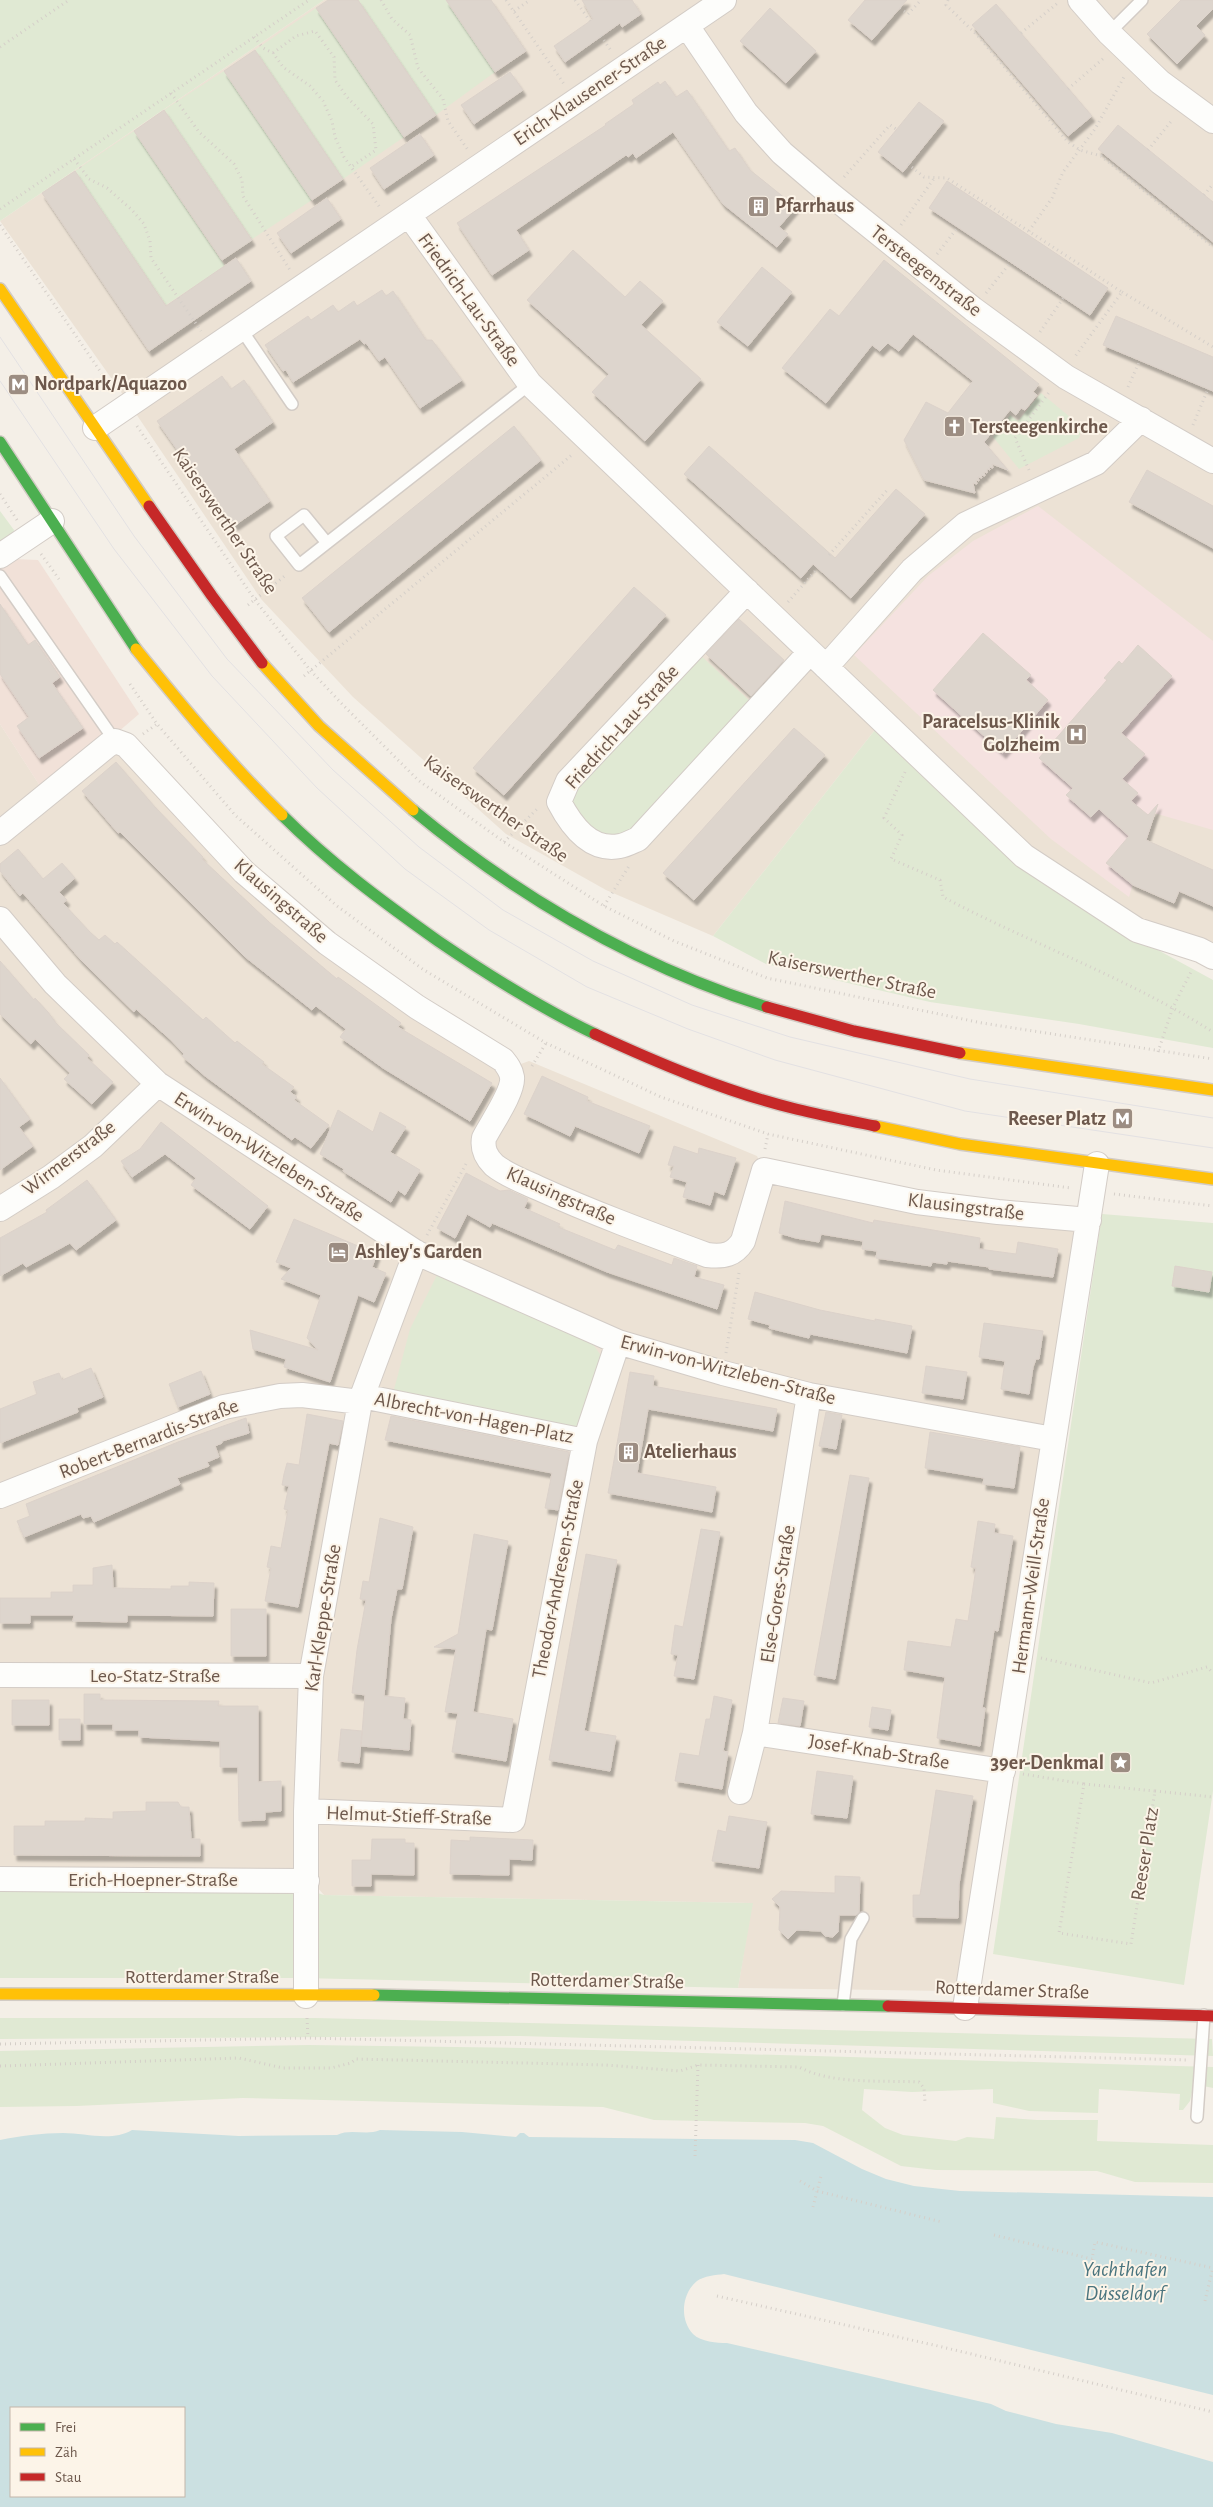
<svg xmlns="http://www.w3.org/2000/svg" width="1213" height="2507" viewBox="0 0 1213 2507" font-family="'Alegreya Sans',sans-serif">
<defs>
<filter id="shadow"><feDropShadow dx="3" dy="5.5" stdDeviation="1" flood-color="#0004"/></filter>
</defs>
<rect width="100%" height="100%" fill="#f4efe7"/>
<!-- residential -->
<path fill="#ece2d5" d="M324,0H1213V945L1142,922L1027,849L878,726L713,936L606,890L506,834L353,697L261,599L126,399L0,221Z
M0,724L42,789L121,748L243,873L507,1069L529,1061L757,1156L764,1172L1082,1222L961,1980L949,1991L738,1988L752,1903L324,1895L309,1878L0,1879Z"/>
<!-- commercial -->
<path fill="#f1e1d8" d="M13,559L38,560L139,714L48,792L42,789L0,724V567Z"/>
<!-- medical -->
<path fill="#f5e2e0" d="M1038,506L1213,641V830L1154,813L1129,897L1051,839L854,655L928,576L973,541Z"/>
<!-- green -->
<path fill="#e0e9d3" d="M0,0H324L0,221Z
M358,0H446L495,72L436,115Z
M316,8L404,137L343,179L255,50Z
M224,71L312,200L252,239L164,110Z
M134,131L225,266L166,305L75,171Z
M1041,393L1082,427L1079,438L1019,469L993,437L1010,415L1018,421Z
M0,511L14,530L12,541L0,549Z
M698,653L753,704L623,841L589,830L570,807L572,793Z
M878,726L1134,937L1213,980V1048L1079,1024L930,1002L766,964L713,936Z
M1102,1214L1213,1223V1791L1184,1985L993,1954Z
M437,1275L590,1340L602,1357L579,1434L392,1397L410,1329Z
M0,1885H292L324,1895L753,1903L738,1988L301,1978H0Z
M0,2018H315L1212,2039L1213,2056L520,2036L0,2039Z
M309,2045L522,2048L1213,2067V2088L1194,2084L1190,2101L1183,2110H1179L1180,2094L1099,2089L1098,2113L1029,2111L993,2103V2089L912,2092L864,2089L862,2110L885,2128L903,2135L956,2141L967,2137L994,2139L996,2117L1037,2120H1098L1097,2141L1213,2145V2183L1135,2182L1097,2171L936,2170L901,2166L823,2126L805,2123L654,2120L603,2107L243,2098L77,2106L0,2107V2051Z"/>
<!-- water -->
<path fill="#cbe0e1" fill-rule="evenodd" d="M132,2130L239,2136L337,2135C351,2128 366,2136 380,2130L462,2132L516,2137L520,2133H524L529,2137L795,2140L813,2143L862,2169L886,2179L914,2186L960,2191L1213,2197V2395L724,2274C716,2275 704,2276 697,2281C682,2293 679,2319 693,2334C701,2342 717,2343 727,2343L991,2404L1006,2411L1056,2424L1112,2433L1213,2462V2507H0V2140C20,2136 42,2133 63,2133C85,2133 112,2142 132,2130ZM184,2408V2496H11V2408Z"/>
<!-- building -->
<path fill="#ddd5cd" stroke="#dcd2ca" filter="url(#shadow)" d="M328,0H358L436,115L404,137L316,8Z
M446,0H491L526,51L495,72Z
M582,0H632L641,14L622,27L620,23L565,62L554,46L593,19Z
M865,0H907L872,40L848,20Z
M1181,0H1213V9L1196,26L1205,35L1177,64L1147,34Z
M996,4L1092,116L1068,136L972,25Z
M770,8L816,51L786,83L740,41Z
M255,50L343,179L312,200L224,71Z
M510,72L523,90L474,124L461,105Z
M665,81L676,97L687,90L729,151L735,148L750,170L796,207L779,227L788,234L777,247L723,204L673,132L636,158L633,153L628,157L626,155L516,230L529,250L492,275L457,223L606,125L605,124L634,104L632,100L658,82L660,85Z
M919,102L944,121L903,172L878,152Z
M164,110L252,240L222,260L134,131Z
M1118,125L1213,202V242L1098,149Z
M420,134L434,155L384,189L370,168Z
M75,171L166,306L236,258L251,281L149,351L42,193Z
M947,181L1108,288L1090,315L929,208Z
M327,198L341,219L291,253L277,233Z
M573,250L625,297L640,281L663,301L641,325L701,379L645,441L592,392L609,374L527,300Z
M884,260L1039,384L1033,392L1037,395L1025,410L1021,408L1016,415L1010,410L984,442L1008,470L992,464L993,468L989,467L990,470L987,469V473L984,472L985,476L981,475L982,478L978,477L979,481L976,480L977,484L973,483L975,493L924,480L904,440L926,402L948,413L973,381L913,334L899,351L888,343L880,351L872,345L826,403L782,368L830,309L839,316Z
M762,267L792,292L748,346L717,322Z
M382,290L386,296L393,291L426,340H432L462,380L420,408L385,357L379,361L366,343L364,344L360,339L293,382L286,370L283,371L265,345L308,316L311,320L333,305L338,312L354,301L357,306Z
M1116,316L1213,357V391L1103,345Z
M222,376L231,389L244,380L273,422L234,449L270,501L235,525L229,517L226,519L157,421Z
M514,426L541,460L329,632L302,598Z
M709,446L835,558L896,489L925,514L851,598L813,564L801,578L684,474Z
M1147,470L1213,506V548L1129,502Z
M634,587L666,615L504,795L473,768Z
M0,604L28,645L35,640L60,677L52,683L83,728L39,758L17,726L29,717L0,674Z
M739,619L784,660L751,696L706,654Z
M983,633L1031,675L1026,680L1048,700L1003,753L933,690Z
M1138,645L1172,676L1121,733L1145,754L1122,779L1138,793L1131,801L1148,815L1158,804L1146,840L1213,870V906L1179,891L1174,903L1133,885L1106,863L1129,836L1099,809L1091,817L1066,795L1073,788L1039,758L1107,680L1104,678L1119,661L1122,664Z
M794,728L825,755L694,900L663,873Z
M116,762L155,807L203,857L202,859L269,922L337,979L338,977L401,1023L398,1027L492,1083L470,1121L383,1068L340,1037L346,1029L316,1006L312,1010L244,956L120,832L118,833L82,791Z
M18,849L43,879L62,863L75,878L59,892L67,900L63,903L90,932L99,940L105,935L115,944L117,942L203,1020L206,1017L235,1043L237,1041L264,1062L262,1064L294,1087L290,1092L297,1097L294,1100L329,1125L311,1148L295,1137L292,1140L205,1076L182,1056L184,1054L171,1040L136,1009L134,1012L81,960L23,893L20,896L0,871V864Z
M0,961L34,1000L35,998L48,1012L56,1023L89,1055L87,1058L113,1082L92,1104L64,1079L70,1073L35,1039L31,1044L0,1014Z
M542,1076L588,1097L587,1101L650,1126L639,1153L575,1126L570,1136L524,1114Z
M0,1078L30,1119L19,1127L33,1146L0,1170Z
M338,1110L373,1132L380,1112L406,1127L390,1152L420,1170L405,1195L398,1190L391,1202L343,1171L344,1169L320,1154Z
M161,1122L268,1206L250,1229L191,1185L196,1178L165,1154L132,1177L121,1161L140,1149Z
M674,1146L698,1154L699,1148L736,1158L724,1195L714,1191L710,1205L683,1197L687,1182L670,1177L674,1166L668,1165Z
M466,1173L500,1191L509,1190L528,1199L524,1208L560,1224L558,1227L615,1250L618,1245L672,1265L674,1258L697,1266L694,1277L724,1285L717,1309L607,1272L492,1223L490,1227L467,1214L455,1238L437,1228Z
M87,1180L116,1220L76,1250L70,1243L26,1267L23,1263L0,1276V1238L47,1212L46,1210Z
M785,1201L873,1223L874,1220L980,1238L979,1249L1016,1254L1018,1242L1058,1249L1053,1277L989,1269V1267L947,1261V1264L932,1262L931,1266L876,1258L877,1251L862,1249L863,1241L821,1234L819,1242L796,1238L779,1233Z
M294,1219L377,1254L372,1267L386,1273L374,1302L358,1295L330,1382L284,1367L286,1359L253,1349L250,1330L318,1350L307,1338L321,1295L281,1279L291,1268L276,1262Z
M1175,1266L1212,1272L1209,1292L1172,1286Z
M755,1292L820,1310L875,1321V1319L912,1326L907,1353L810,1334L809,1338L769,1328L770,1325L748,1319Z
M984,1323L1043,1331L1039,1359H1036L1033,1367L1029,1394L1001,1389L1005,1361L979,1357Z
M926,1366L967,1372L963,1399L922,1393Z
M91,1368L103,1397L77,1408L78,1412L0,1443V1409L37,1394L33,1382L59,1373L62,1380Z
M201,1371L210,1394L178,1407L169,1384Z
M630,1372L654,1376L653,1386L777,1409L773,1431L648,1409L637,1473L716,1487L712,1512L608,1493Z
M826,1412L842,1415L836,1449L819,1446Z
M307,1414L343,1421L338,1445L329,1443L298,1607L265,1601L271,1568L267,1567L271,1546L281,1548L288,1510L284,1509L289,1486L282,1485L284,1474L287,1463L299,1465Z
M391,1416L569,1452L558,1510L545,1508L552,1473L385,1440Z
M246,1418L249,1433L222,1441V1443L215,1446L219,1457L207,1462L209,1466L177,1478L180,1484L94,1522L91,1516L83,1518L81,1514L24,1537L17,1521L30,1516L26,1504L178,1442Z
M930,1432L1020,1447L1014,1488L983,1484L984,1478L925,1468Z
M850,1475L869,1478L835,1679L814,1675Z
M380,1518L413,1527L402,1589H397L391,1619L384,1696L405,1698L403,1719L411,1720L409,1750L361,1746L365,1695L352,1693L357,1650L366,1600L360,1599L363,1581L369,1582Z
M978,1521L995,1524L994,1533L1013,1536L998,1631L994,1630L982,1708H985L980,1746L937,1738L945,1677L904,1670L908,1641L951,1647L956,1619L968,1621L976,1568L971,1567Z
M701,1529L720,1532L694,1679L674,1676L678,1655L671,1654L675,1625L683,1627Z
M474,1534L508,1541L492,1630L486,1629L473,1712L513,1719L506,1761L452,1752L458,1713L445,1712L456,1649L434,1647L458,1634Z
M586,1554L617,1560L584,1731L616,1736L610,1771L549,1760Z
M112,1565L113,1588L171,1589V1586H189V1582L214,1583L213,1616L127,1615V1622L73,1621L74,1615H30V1623H0V1598H51V1592H73V1585H93V1568Z
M231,1609H266V1656H231Z
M84,1694H100V1700L219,1701L218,1706H258V1782L281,1781V1811L265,1812V1820L239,1821L238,1767H220V1741L139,1737V1730H113V1724H84Z
M714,1696L732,1700L723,1751L728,1752L722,1789L675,1781L680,1753L699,1756L706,1719H710Z
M783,1698L804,1701L800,1726L778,1723Z
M12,1700H49V1725H12Z
M872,1707L891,1710L888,1730L869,1727Z
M59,1719H80V1740H59Z
M341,1729L362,1731L359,1763L338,1761Z
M817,1771L853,1776L847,1818L811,1814Z
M936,1790L973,1796L959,1884L958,1918L913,1917V1895H920Z
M146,1802H178L181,1807H189L191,1839H200V1856L14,1855V1826H45V1821H85V1818L113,1819V1812L146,1811Z
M729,1816L767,1822L759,1868L712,1861L718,1830L726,1832Z
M470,1837L533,1840L532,1860L509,1859V1875L450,1874L451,1840L470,1841Z
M372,1839H405V1843H414V1875L371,1874V1886H352V1860H371Z
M835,1876L860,1877L859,1912L856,1915H839L838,1932L833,1937L825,1936L821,1931L797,1930L788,1939L779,1930L780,1907L772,1899L781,1891L835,1893Z"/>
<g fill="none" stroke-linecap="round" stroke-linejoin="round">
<defs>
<path id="lane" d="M1109,33L1142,0
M241,329L292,404
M327,543L304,515L276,536L299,565L327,543L530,384
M0,576L115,741
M843,2005L851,1939L863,1918
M1197,2117L1204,2015"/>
<path id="street" d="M1080,0L1109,33L1160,82L1213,121
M687,26L746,113L782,153L830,194L973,309L1066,377L1213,461
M409,215L530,384L1024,856L1137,930L1200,950L1213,957
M95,428L724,0
M0,556L52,521
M747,591L568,781L559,802C571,825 590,852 620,846C626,845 633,841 638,839L810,652
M826,667L912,570L966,524L1096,463L1141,419
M0,833L108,745L115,741L126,745L244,872L327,943L417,1007L503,1060C507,1065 511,1070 512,1077C514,1091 491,1124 484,1138C482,1149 486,1157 494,1165C506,1175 523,1181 538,1188C593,1213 650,1234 707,1255C724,1257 734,1255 743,1241L764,1170L917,1202L998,1212L1089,1220
M0,919L55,984L158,1084L417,1253L618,1342L723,1373L809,1395L1053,1439
M0,1209L51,1177L93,1146L158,1084
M362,1396L585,1441
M0,1496L224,1407L280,1396L302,1395L360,1402
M0,1675L311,1676
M755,1733L1003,1771
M740,1792L755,1733L809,1395
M306,1811L513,1820L585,1441L618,1342
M0,1879L307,1881
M306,1996V1811L311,1676L360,1402L416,1252
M965,2008L1097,1164"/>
<path id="fast" d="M0,442L136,649
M413,810C518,897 637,966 767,1007
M282,815C330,863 383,902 438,941C488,975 540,1008 595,1034
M374,1995L888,2006"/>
<path id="slow" d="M0,289L149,506
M136,649C182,706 229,763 282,815
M262,663L319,726L413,810
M960,1053L1213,1090
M875,1126L960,1144L1213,1179
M0,1994L374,1995"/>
<path id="jam" d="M149,506L212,596L262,663
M767,1007L854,1031L960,1053
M595,1034C658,1063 724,1091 792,1108C819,1115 847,1120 875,1126
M888,2006L1213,2016"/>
</defs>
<!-- lane casing -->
<use href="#lane" stroke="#d3ccc6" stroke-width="14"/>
<!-- street casing -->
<use href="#street" stroke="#d3ccc6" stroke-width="26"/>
<!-- fast casing -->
<use href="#fast" stroke="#d2cbc4" stroke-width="14"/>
<!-- slow casing -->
<use href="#slow" stroke="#d2cbc4" stroke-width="14"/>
<!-- jam casing -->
<use href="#jam" stroke="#d2cbc4" stroke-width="14"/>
<!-- path -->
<path stroke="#d5cfc9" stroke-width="3" stroke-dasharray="1 4" stroke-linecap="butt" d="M381,0L392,19L410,35L418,68L443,99L448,121L468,150
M506,0L564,84
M575,0L590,21
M948,0L946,5L978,36L1068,142L1080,150L1101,156L1213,247
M900,8L908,14L921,0
M514,11L530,0
M1021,33L1059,2
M601,36L612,52
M254,37L263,48L273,53L283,67L310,86L323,101L332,121L335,137L344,157L381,209
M0,47L69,0
M273,53L296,36L315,31L334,57L335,80L347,97L373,124L376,150L351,167
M1068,89L1104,58
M171,93L199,132L234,164L242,180L243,196L290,270
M1148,150L1173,119
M74,159L89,179L107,188L132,210L144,224L150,241L151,258L201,331
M908,164L924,177L947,178L1122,292L1074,358
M844,177L890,125L896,129
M1204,195L1213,184
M0,209L309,0
M0,225L113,390
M901,225L935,177
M1029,231L1052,198L1063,172L1095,129L1124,77
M937,254L958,227
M1122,292L1213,347
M986,293L1011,262
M1040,332L1064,297
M1128,387L1140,360
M1193,425L1208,389
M137,426L255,600L310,670L343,705L418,780L504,842L604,906L674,941L767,978L982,1023L1213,1059
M1029,470L1015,438L1050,391
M0,494L17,520
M41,554L59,579
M829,555L889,488
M788,602L817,569
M248,605L286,575
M304,676L573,454
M130,684L157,724L235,815L337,906L424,970L546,1043L661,1097L768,1134L936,1170L1071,1188
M143,734L157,724
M905,772L884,818L902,835L891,859L940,880L943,897C1032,944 1128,978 1213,1032
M504,842L539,807
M604,906L629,866
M1158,1052L1173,1007L1192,970
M532,1066L546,1043
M765,1149L768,1134
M1114,1194L1213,1206
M427,1235L466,1164
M726,1353L739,1273
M1041,1658L1151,1683L1207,1667L1213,1673
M1023,1774L1084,1784
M1084,1784L1155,1791L1131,1944L1059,1933Z
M1155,1791L1213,1797
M307,2018L308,2038
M0,2044L308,2038L1187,2060
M0,2066L239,2058L283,2068H331L351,2063L356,2059L606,2065L680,2071L698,2065L799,2067C832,2085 882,2080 919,2082L924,2088L925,2102
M695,2156L698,2065
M800,2181L817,2191L942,2222
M813,2207L821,2176
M994,2235L1092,2259L1095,2242L1213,2268
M717,2296L938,2346L1213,2412
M1205,2301L1213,2267"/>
<!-- lane -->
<use href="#lane" stroke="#fdfdfb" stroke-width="11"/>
<!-- street -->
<use href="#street" stroke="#fdfdfb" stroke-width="24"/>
<!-- fast -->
<use href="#fast" stroke="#4caf50" stroke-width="11"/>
<!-- slow -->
<use href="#slow" stroke="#ffc107" stroke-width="11"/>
<!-- jam -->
<use href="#jam" stroke="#c62828" stroke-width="11"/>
<!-- tram -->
<path stroke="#e3e1e3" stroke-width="1" d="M0,337L134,536L227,659L333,770L419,847L503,910L593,961L692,1005L790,1037L970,1079L1213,1118
M0,381L114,549L212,676L317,788L405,869L489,930L587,987L688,1029L775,1060L965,1111L1213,1148"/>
</g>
<!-- icons -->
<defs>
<symbol id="building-square" viewBox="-11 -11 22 22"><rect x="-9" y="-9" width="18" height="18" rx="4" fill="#9c8d82" stroke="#fcf4e8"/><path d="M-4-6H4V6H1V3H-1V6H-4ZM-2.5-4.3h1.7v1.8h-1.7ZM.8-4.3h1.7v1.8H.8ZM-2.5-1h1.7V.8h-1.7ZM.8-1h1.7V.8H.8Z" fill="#fff"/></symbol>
<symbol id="metro-square" viewBox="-11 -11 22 22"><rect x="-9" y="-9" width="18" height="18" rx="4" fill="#9c8d82" stroke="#fcf4e8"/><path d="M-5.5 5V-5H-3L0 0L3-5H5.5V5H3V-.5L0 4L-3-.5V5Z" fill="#fff"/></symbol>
<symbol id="church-square" viewBox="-11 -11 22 22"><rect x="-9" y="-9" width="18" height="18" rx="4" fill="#9c8d82" stroke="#fcf4e8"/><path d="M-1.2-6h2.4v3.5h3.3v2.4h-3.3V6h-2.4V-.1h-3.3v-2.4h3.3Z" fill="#fff"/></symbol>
<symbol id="hospital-square" viewBox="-11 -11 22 22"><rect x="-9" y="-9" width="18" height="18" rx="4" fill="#9c8d82" stroke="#fcf4e8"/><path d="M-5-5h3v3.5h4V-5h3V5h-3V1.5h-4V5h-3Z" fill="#fff"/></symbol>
<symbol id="hotel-square" viewBox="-11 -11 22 22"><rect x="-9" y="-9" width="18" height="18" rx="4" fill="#9c8d82" stroke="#fcf4e8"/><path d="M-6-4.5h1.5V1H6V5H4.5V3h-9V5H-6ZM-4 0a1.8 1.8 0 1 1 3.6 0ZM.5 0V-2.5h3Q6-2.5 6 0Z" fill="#fff"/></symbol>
<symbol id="sight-square" viewBox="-11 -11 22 22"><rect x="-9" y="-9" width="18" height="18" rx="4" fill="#9c8d82" stroke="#fcf4e8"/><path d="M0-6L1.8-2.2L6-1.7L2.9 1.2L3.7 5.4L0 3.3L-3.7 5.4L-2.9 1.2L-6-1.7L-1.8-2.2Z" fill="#fff"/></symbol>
</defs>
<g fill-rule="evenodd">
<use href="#building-square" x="746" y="194" width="25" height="25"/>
<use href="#metro-square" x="6" y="372" width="25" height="25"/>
<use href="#church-square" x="942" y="414" width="25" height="25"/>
<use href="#hospital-square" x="1064" y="722" width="25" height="25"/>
<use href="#metro-square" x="1110" y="1106" width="25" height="25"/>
<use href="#hotel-square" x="326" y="1240" width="25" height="25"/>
<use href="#building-square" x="616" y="1440" width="25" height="25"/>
<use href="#sight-square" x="1108" y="1750" width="25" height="25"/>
</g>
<g text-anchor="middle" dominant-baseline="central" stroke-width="4" stroke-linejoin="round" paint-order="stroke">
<!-- street labels -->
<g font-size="20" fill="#6d584c" stroke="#fcf4e8">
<text transform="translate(590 91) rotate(-34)">Erich-Klausener-Straße</text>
<text transform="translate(926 271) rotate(38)">Tersteegenstraße</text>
<text transform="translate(469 300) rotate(54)">Friedrich-Lau-Straße</text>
<text transform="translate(225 521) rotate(56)">Kaiserswerther Straße</text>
<text transform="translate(622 727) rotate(-48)">Friedrich-Lau-Straße</text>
<text transform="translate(496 809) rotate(35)">Kaiserswerther Straße</text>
<text transform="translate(281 901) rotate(41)">Klausingstraße</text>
<text transform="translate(852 975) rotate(12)">Kaiserswerther Straße</text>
<text transform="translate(269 1157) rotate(33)">Erwin-von-Witzleben-Straße</text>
<text transform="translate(69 1158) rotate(-37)">Wirmerstraße</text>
<text transform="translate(561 1196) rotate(24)">Klausingstraße</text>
<text transform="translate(966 1207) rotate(7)">Klausingstraße</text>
<text transform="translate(728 1370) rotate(15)">Erwin-von-Witzleben-Straße</text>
<text transform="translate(474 1418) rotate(11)">Albrecht-von-Hagen-Platz</text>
<text transform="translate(149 1439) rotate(-21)">Robert-Bernardis-Straße</text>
<text transform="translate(558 1579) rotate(-79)">Theodor-Andresen-Straße</text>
<text transform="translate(1031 1586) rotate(-82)">Hermann-Weill-Straße</text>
<text transform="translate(778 1594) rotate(-81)">Else-Gores-Straße</text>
<text transform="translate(323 1618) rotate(-81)">Karl-Kleppe-Straße</text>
<text x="155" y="1676">Leo-Statz-Straße</text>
<text transform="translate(879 1752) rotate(9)">Josef-Knab-Straße</text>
<text transform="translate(409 1816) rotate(2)">Helmut-Stieff-Straße</text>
<text transform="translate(1145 1854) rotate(-81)">Reeser Platz</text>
<text x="153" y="1880">Erich-Hoepner-Straße</text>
<text x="202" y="1977">Rotterdamer Straße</text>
<text transform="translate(607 1981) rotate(1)">Rotterdamer Straße</text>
<text transform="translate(1012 1990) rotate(2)">Rotterdamer Straße</text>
</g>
<!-- poi labels -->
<g font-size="20" font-weight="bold" fill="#6d584c" stroke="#fcf4e8" text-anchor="start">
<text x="775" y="206">Pfarrhaus</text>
<text x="34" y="384">Nordpark/Aquazoo</text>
<text x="970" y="427">Tersteegenkirche</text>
<text x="1060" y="722" text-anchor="end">Paracelsus-Klinik<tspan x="1060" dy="23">Golzheim</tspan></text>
<text x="1106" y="1119" text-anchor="end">Reeser Platz</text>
<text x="355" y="1252">Ashley's Garden</text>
<text x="644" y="1452">Atelierhaus</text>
<text x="1104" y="1763" text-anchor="end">39er-Denkmal</text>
</g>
<!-- water labels -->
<g font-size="21" font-style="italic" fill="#49747e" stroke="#fcf4e8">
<text x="1125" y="2269">Yachthafen<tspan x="1125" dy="24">Düsseldorf</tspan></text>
</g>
</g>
<!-- legend -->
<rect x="10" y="2407" width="175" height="90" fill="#fcf4e8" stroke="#c3b6aa"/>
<rect x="20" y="2423" width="25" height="8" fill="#4caf50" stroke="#c3b6aa"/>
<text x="55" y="2432" font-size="15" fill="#6d584c">Frei</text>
<rect x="20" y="2448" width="25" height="8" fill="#ffc107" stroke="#c3b6aa"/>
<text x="55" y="2457" font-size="15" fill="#6d584c">Zäh</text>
<rect x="20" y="2473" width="25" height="8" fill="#c62828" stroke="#c3b6aa"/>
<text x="55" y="2482" font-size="15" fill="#6d584c">Stau</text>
</svg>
